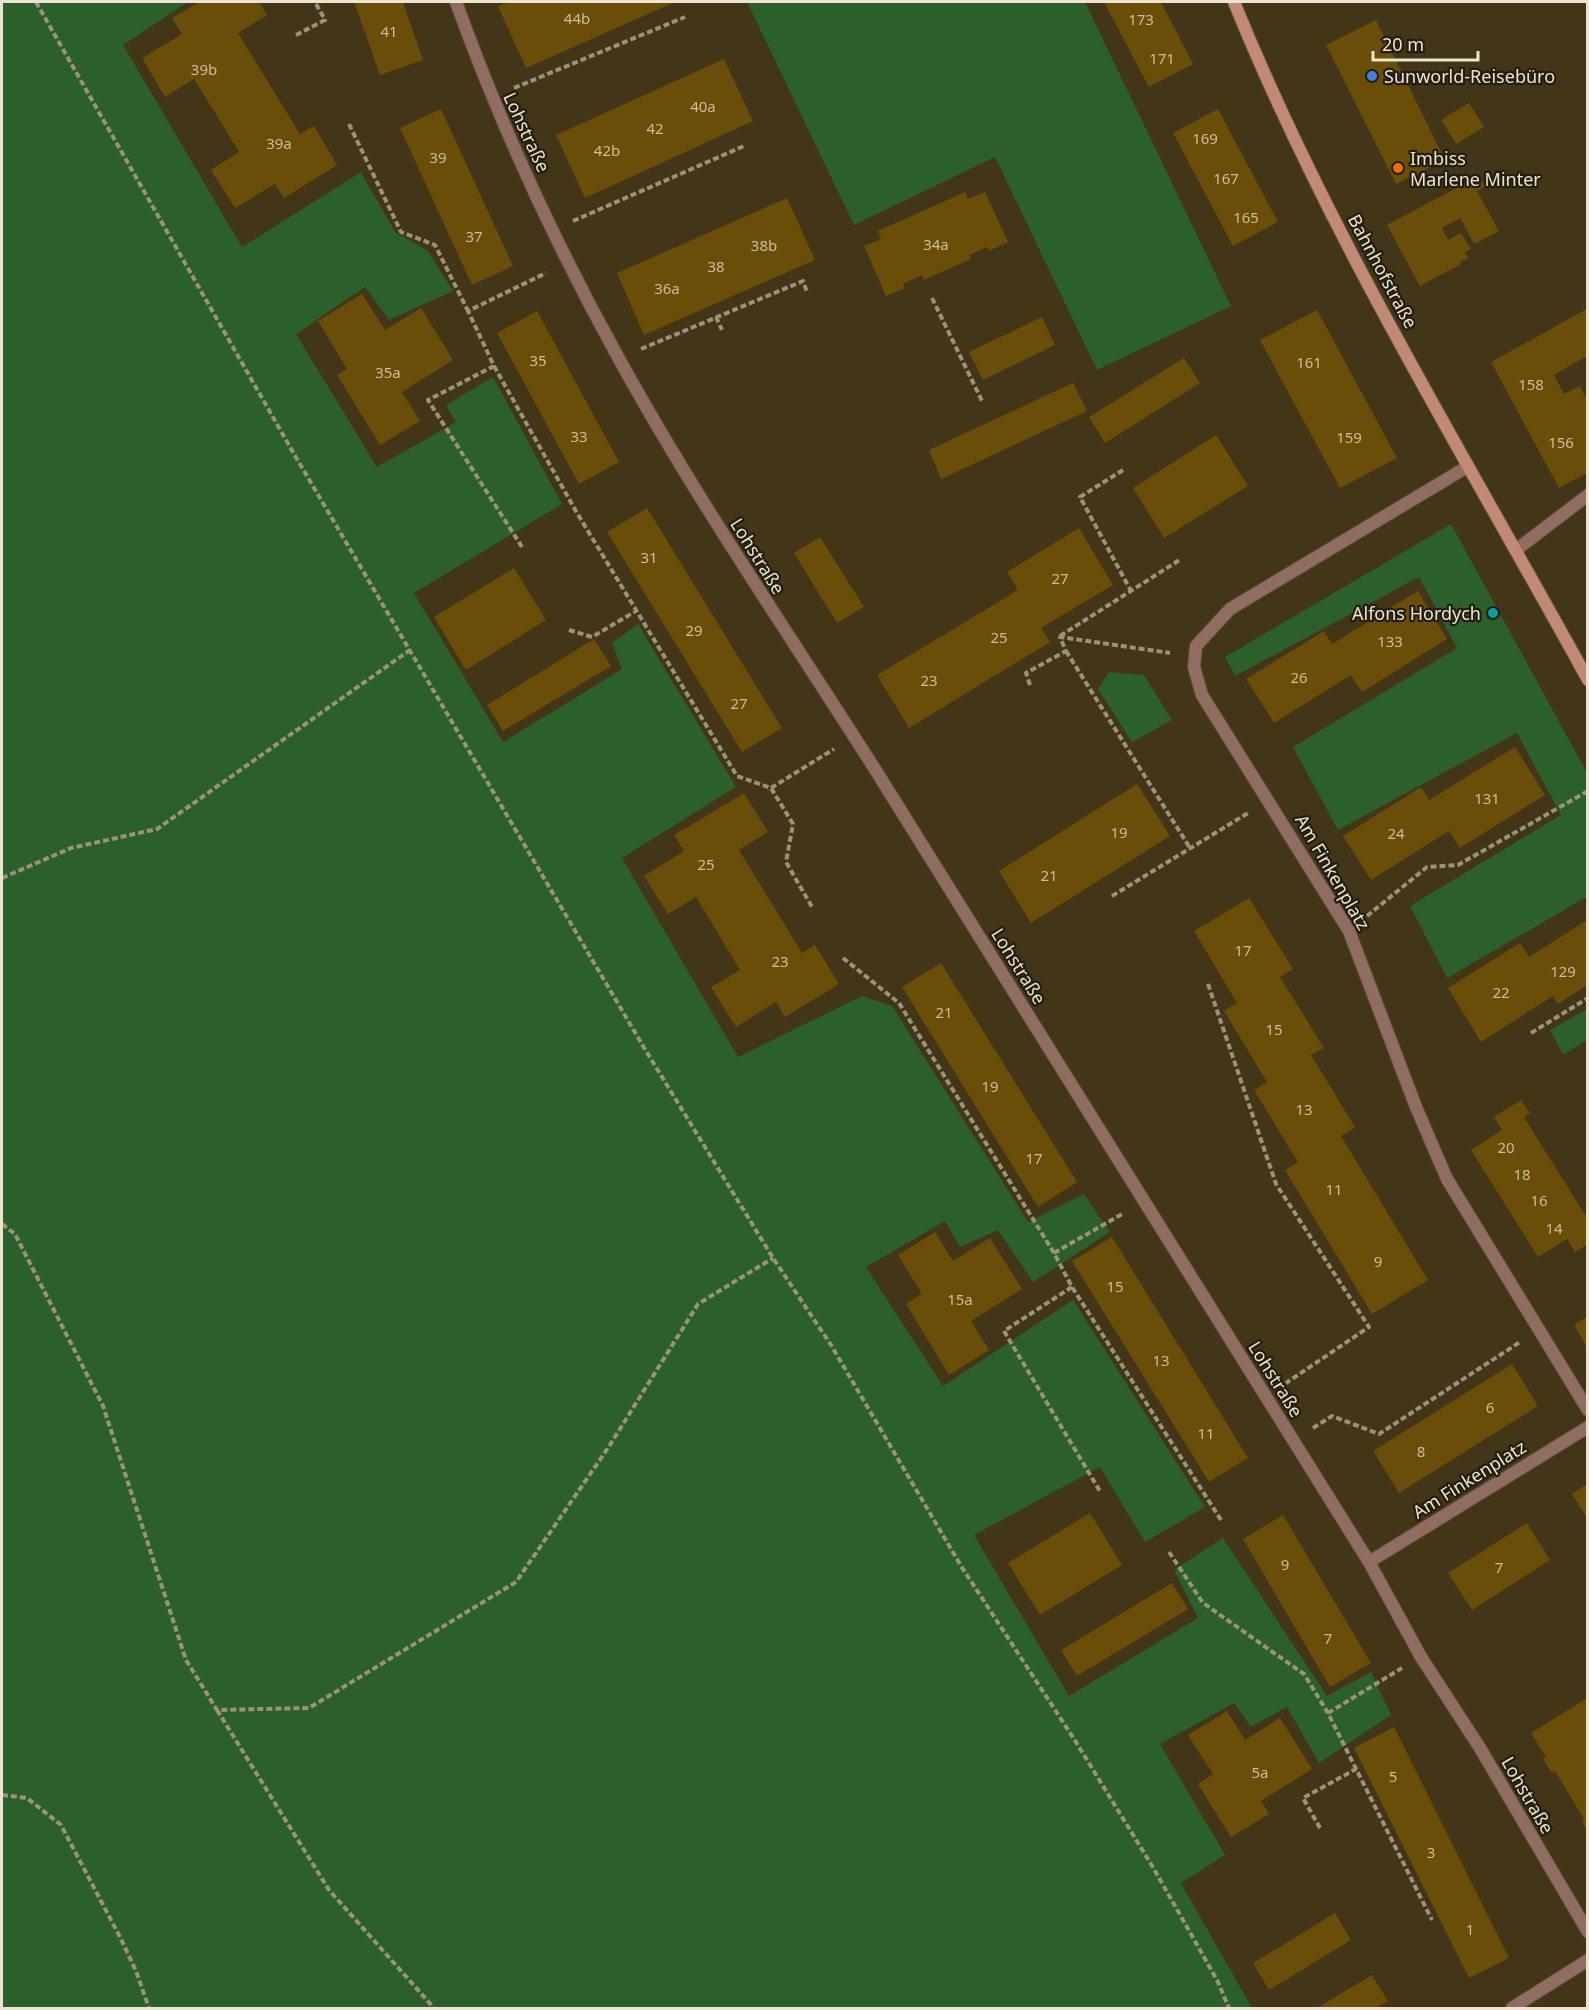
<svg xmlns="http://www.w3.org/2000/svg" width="1589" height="2010" viewBox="0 0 1589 2010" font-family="'Noto Sans',sans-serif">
<rect width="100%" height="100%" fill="#433518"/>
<!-- green -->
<path fill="#2b5f2c" d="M2,2H188L123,45L242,247L361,172L395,232L428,251L453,291L389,320L365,287L296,334L377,467L456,422L446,405L493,377L562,504L414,593L503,742L622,669L612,643L638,624L736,787L622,858L738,1057L862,996L892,1006L1028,1222L1084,1194L1110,1232L1033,1282L998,1230L960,1247L945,1221L866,1267L943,1386L1073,1300L1205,1507L1145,1542L1100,1467L974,1535L1069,1696L1198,1618L1174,1570L1223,1538L1327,1696L1371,1672L1391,1715L1319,1763L1287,1707L1251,1727L1234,1703L1160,1744L1225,1855L1181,1883L1252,2008H2Z
M747,2H1085L1231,306L1097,370L995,157L854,225Z
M1451,524L1587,773L1588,896L1447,978L1410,906L1561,815L1517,733L1338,830L1293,747L1457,648L1419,577L1235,676L1225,657Z
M1109,672L1144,675L1172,720L1132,742L1098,689Z
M1587,1009V1040L1563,1055L1550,1030Z"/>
<!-- building -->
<path fill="#694d09" d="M199,2H259L267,15L238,33L300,134L314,126L337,165L284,198L275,184L235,208L211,170L239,152L217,116L194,79L165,97L142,58L182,34L172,18Z
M354,2H403L423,60L380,75Z
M508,2H675L526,68L498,6Z
M1104,2H1161L1193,64L1149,87Z
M1376,20L1445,160L1396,184L1326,45Z
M724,59L753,121L585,198L556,135Z
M1469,103L1484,127L1456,144L1441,120Z
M441,109L513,266L472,285L400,128Z
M1218,109L1278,222L1233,246L1173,133Z
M1479,176L1485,187L1477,191L1499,231L1474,244L1460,218L1442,228L1448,240L1461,233L1471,249L1465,252L1468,258L1460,262L1461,264L1420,286L1387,225Z
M965,192L968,199L985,192L1008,242L989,251L987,247L969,255L971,259L924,280L922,275L903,284L905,288L886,296L864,246L881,239L878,231Z
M787,198L815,260L644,335L617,273Z
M362,294L385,330L421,308L453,360L402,392L420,421L380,445L337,375L347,369L318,321Z
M1587,309V356L1554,375L1564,394L1580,386L1587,400V467L1586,468L1587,473L1559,488L1491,362Z
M1317,310L1397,458L1340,488L1260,340Z
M537,311L619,462L579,484L497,333Z
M1042,317L1055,345L983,380L969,352Z
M1184,358L1200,383L1105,443L1089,417Z
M1073,383L1087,411L941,479L929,450Z
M1216,435L1248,486L1164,538L1133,488Z
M647,508L782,728L742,752L607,532Z
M1079,528L1113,585L1041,628L1050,642L909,728L877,675L1018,590L1007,572Z
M820,537L864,607L837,623L794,553Z
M514,568L546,620L466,670L434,617Z
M1418,591L1447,639L1362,692L1351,675L1274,723L1246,679L1324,631L1332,644Z
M594,639L611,666L503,731L487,705Z
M1515,747L1545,795L1460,848L1449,831L1371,880L1343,836L1421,787L1429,800Z
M1137,784L1170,836L1031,923L999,871Z
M744,793L768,832L739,850L802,953L815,945L839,984L785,1017L776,1002L736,1027L711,987L740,970L696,897L668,914L644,876L684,851L674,835Z
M1249,898L1293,969L1280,977L1324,1048L1311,1055L1355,1127L1341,1136L1428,1280L1372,1314L1285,1170L1298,1162L1254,1090L1267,1082L1224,1011L1237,1003L1194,931Z
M1587,920V985L1558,1004L1553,996L1481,1042L1448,988L1520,943L1529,957Z
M941,963L1077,1182L1038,1207L902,987Z
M1521,1100L1530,1113L1524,1117L1587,1218V1245L1575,1252L1567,1239L1538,1257L1471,1150L1502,1130L1494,1117Z
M935,1232L953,1261L990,1238L1022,1289L971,1321L989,1350L949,1375L906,1304L922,1294L898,1255Z
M1112,1237L1248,1458L1209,1482L1072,1261Z
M1587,1317V1347L1574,1325Z
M1512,1364L1538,1406L1399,1493L1373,1451Z
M1587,1484V1518L1572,1494Z
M1090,1513L1122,1565L1040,1615L1008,1563Z
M1283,1515L1371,1663L1330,1687L1243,1539Z
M1527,1523L1550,1560L1472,1610L1448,1573Z
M1172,1583L1188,1609L1077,1676L1061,1650Z
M1587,1698V1832L1582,1821L1584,1819L1555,1771L1552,1773L1548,1767L1543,1759L1546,1757L1531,1733Z
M1227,1711L1245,1740L1280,1718L1312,1769L1261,1801L1269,1814L1231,1837L1198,1784L1213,1774L1188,1735Z
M1394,1727L1509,1958L1469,1978L1354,1748Z
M1335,1913L1351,1940L1269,1990L1253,1963Z
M1372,1975L1388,2001L1376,2008H1317Z"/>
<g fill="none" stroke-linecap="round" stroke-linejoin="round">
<defs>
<path id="street" d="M456,2C500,124 555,243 618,357C697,501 790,635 878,774C1043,1035 1205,1299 1369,1562L1421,1657L1480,1748L1588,1932
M1467,467L1230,609L1196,646L1194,667L1202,695L1349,931L1416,1107L1447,1179L1588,1410
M1516,550L1588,495
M1369,1562L1588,1427
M1512,2008L1588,1960"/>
<path id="secondary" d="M1234,2C1330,238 1465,456 1588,680"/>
</defs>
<!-- street casing -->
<use href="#street" stroke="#5e5136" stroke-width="14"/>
<!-- secondary casing -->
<use href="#secondary" stroke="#5e5136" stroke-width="14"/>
<!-- path -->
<path stroke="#9c917a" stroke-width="4" stroke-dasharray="6 3" stroke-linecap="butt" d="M36,2L294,454L643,1046L773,1258L831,1345L961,1566L1076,1742L1154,1869L1217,1980L1229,2008
M296,35L325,20L315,2
M514,88L685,17
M349,124L401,232L435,245L468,311
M573,221L744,146
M932,298L982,401
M716,317L722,330
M641,349L803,281L807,292
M494,366L577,513L737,776L771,788L793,824L786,862L812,907
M1123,470L1080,497L1131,591
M522,547L428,400L494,366L468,311L546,273
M569,630L592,637L636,611
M1060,636L1181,559
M1066,651L1190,848
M1030,685L1026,673L1066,651L1060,637L1170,653
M771,788L834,749
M2,878L71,848L157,829L410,650
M1112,896L1248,813
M1367,916L1427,867L1458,865L1588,791
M843,958L899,1003L1054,1253L1072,1287L1221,1520
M1208,984L1276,1184L1369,1327L1286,1383
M1531,1033L1588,998
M2,1224L15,1234L103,1406L186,1660L217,1710L309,1708L516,1582L608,1448L698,1304L773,1258
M1054,1253L1124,1213
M1072,1287L1004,1331L1101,1493
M1313,1428L1332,1416L1379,1434L1520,1342
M1169,1552L1203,1603L1304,1674L1328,1713L1432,1920
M217,1710L329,1890L434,2008
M1328,1713L1402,1668
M2,1795L27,1798L61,1825L121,1939L136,1971L149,2008
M1320,1828L1303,1798L1356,1769"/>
<!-- street -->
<use href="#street" stroke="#906c62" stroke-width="12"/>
<!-- secondary -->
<use href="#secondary" stroke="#c28979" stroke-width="12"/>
</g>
<!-- markers -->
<circle fill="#3f7fe0" stroke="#241e11" stroke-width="2" cx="1372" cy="76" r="6"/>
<circle fill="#e8710a" stroke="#241e11" stroke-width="2" cx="1398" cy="168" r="6"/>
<circle fill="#0f9aa8" stroke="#241e11" stroke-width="2" cx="1493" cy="613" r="6"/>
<g text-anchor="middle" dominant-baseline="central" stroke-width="4.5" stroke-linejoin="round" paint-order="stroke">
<!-- number labels -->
<g font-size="15" fill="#cbbea0">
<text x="577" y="18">44b</text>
<text x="1141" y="19">173</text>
<text x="389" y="31">41</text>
<text x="1162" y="58">171</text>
<text x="204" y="69">39b</text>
<text x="703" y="106">40a</text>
<text x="655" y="128">42</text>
<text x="1205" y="138">169</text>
<text x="279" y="143">39a</text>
<text x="607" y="150">42b</text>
<text x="438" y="157">39</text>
<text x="1226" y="178">167</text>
<text x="1246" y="217">165</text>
<text x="474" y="236">37</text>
<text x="936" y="244">34a</text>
<text x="764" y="245">38b</text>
<text x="716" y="266">38</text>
<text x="667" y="288">36a</text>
<text x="538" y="360">35</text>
<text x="1309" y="362">161</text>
<text x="388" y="372">35a</text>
<text x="1531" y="384">158</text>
<text x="579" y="436">33</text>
<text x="1349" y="437">159</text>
<text x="1561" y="442">156</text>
<text x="649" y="557">31</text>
<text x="1060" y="578">27</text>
<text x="694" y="630">29</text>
<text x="999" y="637">25</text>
<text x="1390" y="641">133</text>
<text x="1299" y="677">26</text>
<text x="929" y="680">23</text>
<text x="739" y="703">27</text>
<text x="1487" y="798">131</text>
<text x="1119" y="832">19</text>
<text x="1396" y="833">24</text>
<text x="706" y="864">25</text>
<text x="1049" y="875">21</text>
<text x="1243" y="950">17</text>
<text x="780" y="961">23</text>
<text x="1563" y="971">129</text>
<text x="1501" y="992">22</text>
<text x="944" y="1012">21</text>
<text x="1274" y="1029">15</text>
<text x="990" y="1086">19</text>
<text x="1304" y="1109">13</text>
<text x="1506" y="1147">20</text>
<text x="1034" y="1158">17</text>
<text x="1522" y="1174">18</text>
<text x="1334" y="1189">11</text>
<text x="1539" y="1200">16</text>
<text x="1554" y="1228">14</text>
<text x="1378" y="1261">9</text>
<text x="1115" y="1286">15</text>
<text x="960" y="1299">15a</text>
<text x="1161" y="1360">13</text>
<text x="1490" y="1407">6</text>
<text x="1206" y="1433">11</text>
<text x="1421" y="1451">8</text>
<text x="1285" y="1564">9</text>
<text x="1499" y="1567">7</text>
<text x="1328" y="1638">7</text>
<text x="1260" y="1772">5a</text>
<text x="1393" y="1776">5</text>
<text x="1431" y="1852">3</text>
<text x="1470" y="1929">1</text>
</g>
<!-- poi labels -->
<g font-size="18" fill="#ece3d2" stroke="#241e11" text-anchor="start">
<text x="1384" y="76">Sunworld-Reisebüro</text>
<text x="1410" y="158">Imbiss<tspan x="1410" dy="21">Marlene Minter</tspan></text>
<text x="1481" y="613" text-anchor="end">Alfons Hordych</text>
</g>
<!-- street labels -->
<g font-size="18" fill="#ece3d2" stroke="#241e11">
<text transform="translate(527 132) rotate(65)">Lohstraße</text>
<text transform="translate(1383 271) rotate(62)">Bahnhofstraße</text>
<text transform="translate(758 556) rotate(58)">Lohstraße</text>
<text transform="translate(1333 872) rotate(60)">Am Finkenplatz</text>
<text transform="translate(1019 966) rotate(58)">Lohstraße</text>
<text transform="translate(1276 1379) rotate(58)">Lohstraße</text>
<text transform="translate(1469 1479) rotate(-32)">Am Finkenplatz</text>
<text transform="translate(1528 1795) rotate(60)">Lohstraße</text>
</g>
</g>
<!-- border -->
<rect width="1589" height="2010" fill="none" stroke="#ece3d2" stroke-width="6"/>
<!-- scale -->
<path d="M1373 51v9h105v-9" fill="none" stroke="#ece3d2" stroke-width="3"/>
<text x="1382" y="51" font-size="18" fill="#ece3d2" stroke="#241e11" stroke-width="4.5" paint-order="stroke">20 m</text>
</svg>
